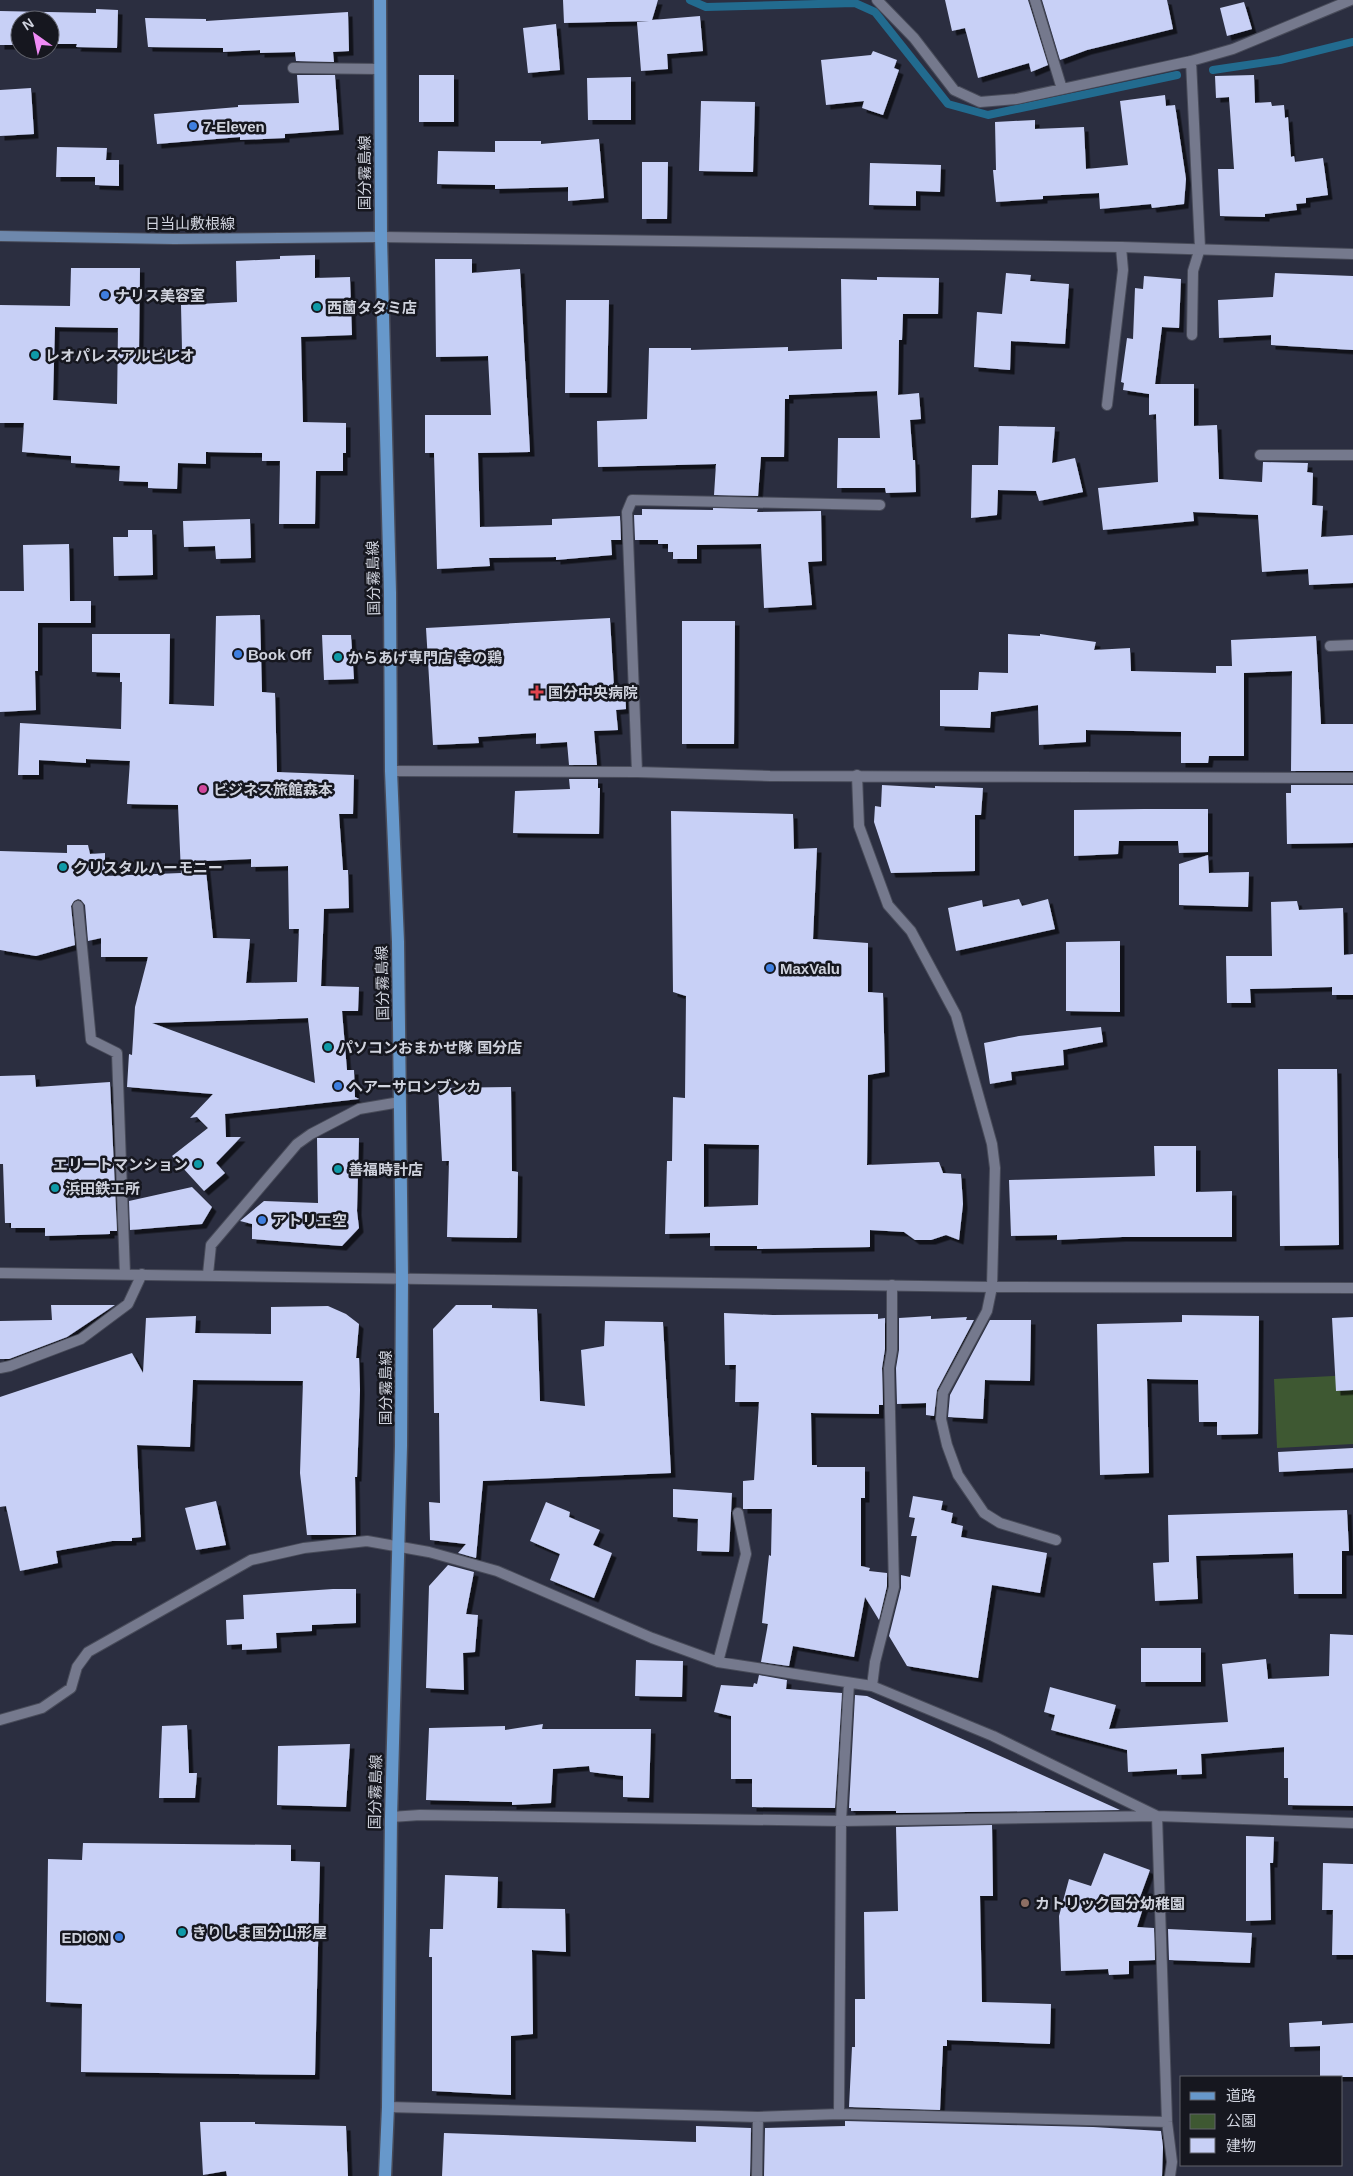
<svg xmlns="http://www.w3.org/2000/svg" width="1353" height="2176" viewBox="0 0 1353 2176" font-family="Arial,'Noto Sans JP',sans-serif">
<defs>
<filter id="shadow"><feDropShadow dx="4.5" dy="4.5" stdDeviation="0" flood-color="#0009"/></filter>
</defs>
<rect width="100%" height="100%" fill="#2b2e40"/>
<!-- green -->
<path fill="#3e5832" d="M1353,1375V1444L1277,1448L1274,1379Z"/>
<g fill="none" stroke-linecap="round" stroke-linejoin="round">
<!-- stream -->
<path stroke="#226b8f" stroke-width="8" d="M690,0L706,7L855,3L875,12L948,104L988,115L1177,75
M1213,70L1280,60L1353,42"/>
</g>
<!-- building -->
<path fill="#c8d0f6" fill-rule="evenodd" filter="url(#shadow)" d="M563,0H658L652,20L700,16L703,51L667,54L668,69L641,71L637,22L649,21L564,23Z
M945,0H1028L1048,65L1031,72L1029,63L978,78L965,28L952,31Z
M1042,0H1167L1173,29L1087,50L1060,60Z
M1244,2L1252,29L1227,36L1220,8Z
M96,9L118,10L117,48L76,47L77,44H50V20H20V45H0V11L96,13Z
M348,12L349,51L333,52L334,62L296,61L295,52L260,53V50L223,52V48L148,47L145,18L206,19V21Z
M556,24L560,70L528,73L523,28Z
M873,51L897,60L894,68L899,70L883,115L862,108L864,101L826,105L821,60L871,55Z
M297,75H335L339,130L285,134V138L240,140V137L157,144L154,114L238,107V105L299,103Z
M419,75H454V122H419Z
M1254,75L1255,103L1271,102L1272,106L1284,105L1285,118L1288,117L1291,157L1294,156L1295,162L1323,158L1328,195L1306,198V203L1296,204L1297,210L1265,214V217L1220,216L1218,169H1234L1229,97L1216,98L1215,76Z
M631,77V120H588L587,78Z
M31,88L34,134L0,136V90Z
M1165,95L1166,106L1175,105L1186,179L1184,204L1152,208L1151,204L1100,209L1099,193L1043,196V199L996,202L993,170H996L995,122L1035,120V129L1084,127L1086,169L1128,165L1120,101Z
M701,101L755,102L753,172L699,171Z
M599,139L604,198L568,201V187L495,189V185L437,184L438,151L495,152V141H541V144Z
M57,147L107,148L106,160H119V186L95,185V177H56Z
M642,162H668L667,219H642Z
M870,163L941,165L940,192L916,191V206L869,205Z
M315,255V278L350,277L352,335L301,337L303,422L346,423V453H343V471H316L315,524H279L280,461H262V453L206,452V464L178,463L177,489L148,488V482L119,481L120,466L71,463V456L22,452L24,423H0V305L70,306L71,268H140L139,350H182L181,305L237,302L236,261L280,259V256ZM55,327L118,328L117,404L53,400Z
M435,259H472V273L520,269L530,452L478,453L480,527L552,525V519L620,516L621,540H611L612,555L556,560V557L489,558L490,566L437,569L434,453H425V415H491L488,356L436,357Z
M1006,273L1031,275L1030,281L1069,284L1065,344L1011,341L1010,370L974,367L977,312L1002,314Z
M1275,273L1353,276V350L1271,345V335L1219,338L1218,300L1273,297Z
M1144,276L1181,279L1179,328L1162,327L1155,384H1194V426L1217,425L1219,479L1262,482L1263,462L1308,463L1307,472L1313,473L1312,505L1323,506L1321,537L1353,535V583L1309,585L1308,569L1262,572L1258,515L1193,512L1194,521L1103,530L1098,488L1158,482L1156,414L1149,415V394L1123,390L1124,383L1121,382L1127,338L1133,339L1135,288L1143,289Z
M877,277L939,278L938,314H903L902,340H899L898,395L919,393L921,419L910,420L913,460H915L916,492L886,493L885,488H837L838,438H880L877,391L789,395V399H785L784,457H761L758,496L714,495L716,464L598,467L597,421L647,419L649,348H691V350L788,347V351L842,349L841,279L877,280Z
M566,300H609L607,393H565Z
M999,426L1055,427L1052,463L1075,458L1083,492L1039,501L1036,491L998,490L997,515L971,518L972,465H998Z
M713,508L758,509L757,512L821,511L822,561L808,562L812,605L764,608L761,544L697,545V559H673V552H668V544H658V540H635L634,515H642V509L713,510Z
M250,519L251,558L216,559L215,546L184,547L183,521Z
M128,530H152L153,575L114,576L113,537H128Z
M69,544L70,601H91V623H38V671H35L36,710L0,712V591H24L23,545Z
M260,615L262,692L275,693L277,772L354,775L353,814H339L343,870H348L349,908L324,909L321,986L359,987L358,1011H342L347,1070H354L355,1097L359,1099L225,1114L226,1137H241L216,1163L225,1173L204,1191L172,1156L208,1128L197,1117L190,1118L213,1094L127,1087L129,1054L132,1055L135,1007L148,957H101V938L88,941L85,905L81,900L78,899L74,901L71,906L75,945L36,956L0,950V851L67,853V845H88L90,854L105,853V876L181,873L178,805L127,804L130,761L86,759V763L39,760V775H18L20,723L121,729L122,682H120V673L92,672V634H170L169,704L214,706L216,616ZM251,859V867L288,866L289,929H299L297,982L246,983L250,939L213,938L205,861ZM308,1018L315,1083L152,1023Z
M610,618L614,687H625L626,709L616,710L618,730L594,731L597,765H569L567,742L536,744V733L478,737L479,743L433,745L426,628Z
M682,621H735L734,744H682Z
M1008,634L1040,636V634L1096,642L1094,650L1130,648L1131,671L1216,673V666H1232L1231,640L1316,636L1321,724H1353V771H1291L1292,671L1244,673V756H1209L1208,763H1181V732L1086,730V742L1039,745L1038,705L991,712L990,728L940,726V690H978L979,672L1008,673Z
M322,635H351L354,679L324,680Z
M569,779H598V788H600L599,834L513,833L515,791L570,789Z
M882,785L935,788V786L983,788L981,815H975V871L891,873L874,822L875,806L881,807Z
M1291,785H1353V843L1287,844L1286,793H1291Z
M1144,809H1208V852L1179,853L1178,841H1119L1118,854L1074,856V810Z
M671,811L793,814L794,849L817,848L813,939L868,943V992L883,993L885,1072L868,1075L867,1165L939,1162L943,1173L961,1174L963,1204L959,1240L946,1235L931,1240H915L904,1232L870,1230V1247L757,1249V1246H710V1233L665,1234L667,1161H672L673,1097L685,1098L686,996L673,992ZM704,1144L759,1145L758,1205L704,1207Z
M1208,855L1209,873L1249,872L1248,907L1179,905V864Z
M1019,899L1022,906L1048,899L1055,929L956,951L948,908L982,900L983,907Z
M1297,901L1299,910L1343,908L1344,955L1353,954V995H1332V987L1250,989L1251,1003H1227L1226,956H1272L1271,902Z
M1120,941V1012L1066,1011V942Z
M1101,1027L1103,1042L1063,1050L1064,1065L1011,1072L1012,1080L990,1084L984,1043L1019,1036Z
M1278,1069H1337L1339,1245L1280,1246Z
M35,1075L36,1087L110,1082L117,1231H110V1234L45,1236V1228H11V1223H5L3,1164H0V1076Z
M511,1087L512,1171L518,1172L517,1238L447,1237L449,1161H442L438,1088Z
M317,1138H359L357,1211L359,1228L342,1246L252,1239V1224L240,1221L264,1201L318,1203Z
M1154,1146H1196V1192L1232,1191V1237H1122L1057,1240V1235L1011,1236L1009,1180L1155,1176Z
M192,1187L212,1207L202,1224L130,1230L129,1201Z
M51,1305H115L67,1337L9,1359H0V1321L52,1320Z
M456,1305H492V1308L537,1309L540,1401L585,1406L581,1350L604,1346L605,1321L663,1322L671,1473L483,1481L476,1558L458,1553L466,1544L430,1540L429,1502L440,1503L439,1413H434L433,1329Z
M328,1306L346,1314L359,1324L356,1358H359L360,1390L357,1477H355L356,1535H307L300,1473L303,1381L193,1380L190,1447L137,1445L141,1537L132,1538V1541H112L56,1551L58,1563L20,1571L6,1506L0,1507V1397L132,1353L143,1373L146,1318L196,1316L195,1333L271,1334V1307Z
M724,1313L773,1315L878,1314V1319L885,1318V1349L882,1368L883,1405H879V1414L811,1413L812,1465H817V1467H865V1498H861V1566L870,1568L869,1571L887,1573V1586L879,1620L865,1597L854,1657L793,1646L789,1666L761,1662L768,1624L762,1623L769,1555L771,1556L772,1509H743V1481L754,1480L759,1402H735L736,1365H725Z
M1182,1315L1259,1316L1258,1434L1217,1435V1422H1199L1198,1380L1147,1379L1149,1473L1100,1475L1097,1324L1182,1322Z
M931,1316V1319L967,1317L966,1320H974L937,1390L934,1416L926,1415V1403L897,1404L896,1368L899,1350V1318Z
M1353,1317V1390L1336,1391L1332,1318Z
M990,1320H1031L1030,1381L985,1380L983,1419L948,1417L950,1395Z
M1353,1448V1468L1279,1472L1278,1452Z
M673,1489L732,1493L729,1552L697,1551L698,1519L673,1517Z
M913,1496L943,1501L941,1510L953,1513L951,1523L963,1526L961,1537L1047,1553L1040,1593L992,1585L978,1678L907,1666L889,1636L901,1588V1575L910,1577L917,1536H911L915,1518L909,1517Z
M216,1501L226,1545L196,1550L185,1508Z
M546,1502L570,1512L569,1517L600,1530L593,1545L612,1553L594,1598L550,1580L560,1554L530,1541Z
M1347,1510L1349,1551H1342V1594H1294L1293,1553L1196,1556L1198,1599L1155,1601L1153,1563L1169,1562L1168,1515Z
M448,1565L474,1572L466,1614L478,1615L475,1652L463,1653L464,1690L426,1688L429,1586Z
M333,1589H356V1623L312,1625V1631L276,1633L277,1648L242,1650V1644L227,1645L226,1620L244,1619L243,1595Z
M1330,1634L1353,1635V1806L1288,1805V1778H1284V1747L1201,1754L1202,1774L1177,1775V1769L1128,1772L1127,1750L1051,1730L1055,1715L1044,1712L1050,1687L1116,1705L1109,1729L1228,1722L1222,1664L1266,1659L1268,1679L1329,1676Z
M1141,1648H1201V1682H1141Z
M636,1660L683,1661L682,1697L635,1696Z
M759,1675L787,1680L786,1689L842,1693L835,1808L752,1807V1779H731V1716L714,1712L721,1685L753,1687L754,1683L757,1684Z
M855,1695L867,1696L1120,1810L896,1813V1811H851V1808H849Z
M543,1724L542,1729H651L649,1798L623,1797V1776L590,1772L589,1766L553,1769L551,1803L512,1805V1802L426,1800L429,1728L505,1726V1730Z
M187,1725L189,1773H197L195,1798H159L162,1726Z
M350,1744L346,1807L277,1805L278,1746Z
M992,1825L993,1896H980L982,2002L1051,2004L1050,2044L947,2040V2046H943L940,2110L849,2107L852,2047H855V1999H865L864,1912L898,1911L896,1827Z
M1246,1836L1274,1837L1273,1863H1270L1271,1920L1246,1921Z
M83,1843L291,1845V1861L320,1862L315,2075L81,2072L82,2004L46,2002L48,1859L82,1860Z
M1104,1853L1150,1870L1139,1900L1145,1902L1137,1927L1154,1928L1155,1960L1129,1961V1974L1109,1975L1108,1969L1061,1971L1059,1916L1069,1879L1091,1886Z
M1323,1863L1353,1864V1955H1332L1333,1910H1322Z
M445,1875L498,1877L497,1908L565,1909L566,1952L532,1950L533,2034L511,2036V2095L432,2091V1957H429L430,1929H443Z
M1168,1929L1252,1933L1250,1963L1169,1960Z
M1322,2021V2025L1353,2023V2077H1320V2046L1290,2047L1289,2023Z
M845,2121L1093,2127L1161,2131L1163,2147L1162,2176H764L765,2128L845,2126Z
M200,2122H255V2124L346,2126L348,2176H227L226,2171L203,2175Z
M696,2126L751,2128L750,2176H442L444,2133L696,2142Z"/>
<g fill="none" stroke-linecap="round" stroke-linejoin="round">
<defs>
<path id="minor" d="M877,0L914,38L954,90L980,102L1016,99L1191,61L1233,49L1351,0
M1035,0L1062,89
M1191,61L1200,248L1193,271L1192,335
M293,68L380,69
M1107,405L1123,270L1121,247
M1260,455H1353
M1330,646L1353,645
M391,771L637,772L770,776L1353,778
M637,772L627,512L632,500L880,505
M857,775L859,826L888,905L911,931L956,1015L992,1144L995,1168L992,1287L987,1311L943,1393L941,1419L947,1445L958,1475L984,1513L1000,1523L1056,1540
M78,906L91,1040L117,1053L125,1274
M208,1274L211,1245L297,1144L311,1134L359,1109L400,1102
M0,1368L10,1366L81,1339L128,1304L142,1274
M718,1662L746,1554L738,1513
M872,1686L875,1662L894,1587L889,1368L892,1350V1285
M0,1720L42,1708L71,1688L77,1667L88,1652L251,1560L304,1548L367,1541L429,1552L497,1571L652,1638L718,1662L872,1686L993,1736L1157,1816L1167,2122L1172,2162L1170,2176
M391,1817L420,1815L841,1821L1157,1816L1353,1823
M388,2107L758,2117L839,2114L1167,2122
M839,2114L841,1821L849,1683
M757,2176L758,2117"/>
<path id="tertiary" d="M381,237L1121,247L1353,254
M0,1273L992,1287L1353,1288"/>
<path id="secondary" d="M0,236L174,239L381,237"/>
<path id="primary" d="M380,0L381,237L390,593L391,771L398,942L402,1278L401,1446L391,1817L388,2107L385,2176"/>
</defs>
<!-- minor casing -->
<use href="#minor" stroke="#484b59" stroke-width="12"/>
<!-- tertiary casing -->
<use href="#tertiary" stroke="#484b59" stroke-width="12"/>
<!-- secondary casing -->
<use href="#secondary" stroke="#484b59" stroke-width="12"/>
<!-- primary casing -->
<use href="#primary" stroke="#484b59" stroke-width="15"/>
<!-- minor -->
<use href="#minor" stroke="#75798d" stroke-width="10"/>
<!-- tertiary -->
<use href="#tertiary" stroke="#75798d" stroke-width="10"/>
<!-- secondary -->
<use href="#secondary" stroke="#6e88ac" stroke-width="10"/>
<!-- primary -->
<use href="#primary" stroke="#6798cb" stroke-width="12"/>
</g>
<!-- markers -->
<g fill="#3f7fe0" stroke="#16171f" stroke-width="2">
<circle cx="193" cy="126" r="5"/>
<circle cx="105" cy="295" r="5"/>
<circle cx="238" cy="654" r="5"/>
<circle cx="770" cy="968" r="5"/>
<circle cx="338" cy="1086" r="5"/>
<circle cx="262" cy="1220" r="5"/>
<circle cx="119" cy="1937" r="5"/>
</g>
<g fill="#0f9aa8" stroke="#16171f" stroke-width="2">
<circle cx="317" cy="307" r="5"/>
<circle cx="35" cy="355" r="5"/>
<circle cx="338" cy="657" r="5"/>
<circle cx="63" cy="867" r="5"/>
<circle cx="328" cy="1047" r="5"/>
<circle cx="198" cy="1164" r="5"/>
<circle cx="338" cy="1169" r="5"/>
<circle cx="55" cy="1188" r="5"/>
<circle cx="182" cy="1932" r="5"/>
</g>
<path fill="#e0444e" stroke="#16171f" stroke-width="2" d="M534.5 684.5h5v5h5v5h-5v5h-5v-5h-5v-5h5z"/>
<circle fill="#d1479c" stroke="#16171f" stroke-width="2" cx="203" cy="789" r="5"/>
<circle fill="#8d6e63" stroke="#16171f" stroke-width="2" cx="1025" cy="1903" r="5"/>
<g text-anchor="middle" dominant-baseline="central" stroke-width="5" stroke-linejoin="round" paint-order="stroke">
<!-- poi labels -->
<g font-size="15" font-weight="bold" fill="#cfd2dd" stroke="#16171f" text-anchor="start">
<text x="203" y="126">7-Eleven</text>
<text x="115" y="295">ナリス美容室</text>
<text x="327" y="307">西薗タタミ店</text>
<text x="45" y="355">レオパレスアルビレオ</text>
<text x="248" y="654">Book Off</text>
<text x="348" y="657">からあげ専門店 幸の鶏</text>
<text x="548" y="692">国分中央病院</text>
<text x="213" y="789">ビジネス旅館森本</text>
<text x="73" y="867">クリスタルハーモニー</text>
<text x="780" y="968">MaxValu</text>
<text x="338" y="1047">パソコンおまかせ隊 国分店</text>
<text x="348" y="1086">ヘアーサロンブンカ</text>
<text x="188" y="1164" text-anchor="end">エリートマンション</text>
<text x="348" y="1169">善福時計店</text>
<text x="65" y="1188">浜田鉄工所</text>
<text x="272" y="1220">アトリエ空</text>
<text x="1035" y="1903">カトリック国分幼稚園</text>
<text x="192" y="1932">きりしま国分山形屋</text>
<text x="109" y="1937" text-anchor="end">EDION</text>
</g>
<!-- street labels -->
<g font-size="15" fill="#cfd2dd" stroke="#16171f">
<text transform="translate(364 173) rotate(-90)">国分霧島線</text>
<text x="190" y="223">日当山敷根線</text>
<text transform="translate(373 578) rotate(-91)">国分霧島線</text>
<text transform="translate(382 983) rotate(-91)">国分霧島線</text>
<text transform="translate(385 1388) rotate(-90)">国分霧島線</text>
<text transform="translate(375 1792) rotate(-89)">国分霧島線</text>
</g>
</g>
<!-- legend -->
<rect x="1180" y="2076" width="162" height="90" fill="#16171f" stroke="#60626b"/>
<rect x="1190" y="2092" width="25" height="8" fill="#6798cb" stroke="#60626b"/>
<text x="1226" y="2101" font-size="15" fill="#cfd2dd">道路</text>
<rect x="1190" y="2114" width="25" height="15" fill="#3e5832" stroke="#60626b"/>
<text x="1226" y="2126" font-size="15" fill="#cfd2dd">公園</text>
<rect x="1190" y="2138" width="25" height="15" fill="#c8d0f6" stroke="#60626b"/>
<text x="1226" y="2151" font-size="15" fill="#cfd2dd">建物</text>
<!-- north arrow -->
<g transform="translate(35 35) rotate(327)"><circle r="24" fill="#16171f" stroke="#60626b"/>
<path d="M0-4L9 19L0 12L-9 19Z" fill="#f08bf6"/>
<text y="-8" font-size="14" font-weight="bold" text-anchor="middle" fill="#cfd2dd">N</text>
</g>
</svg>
